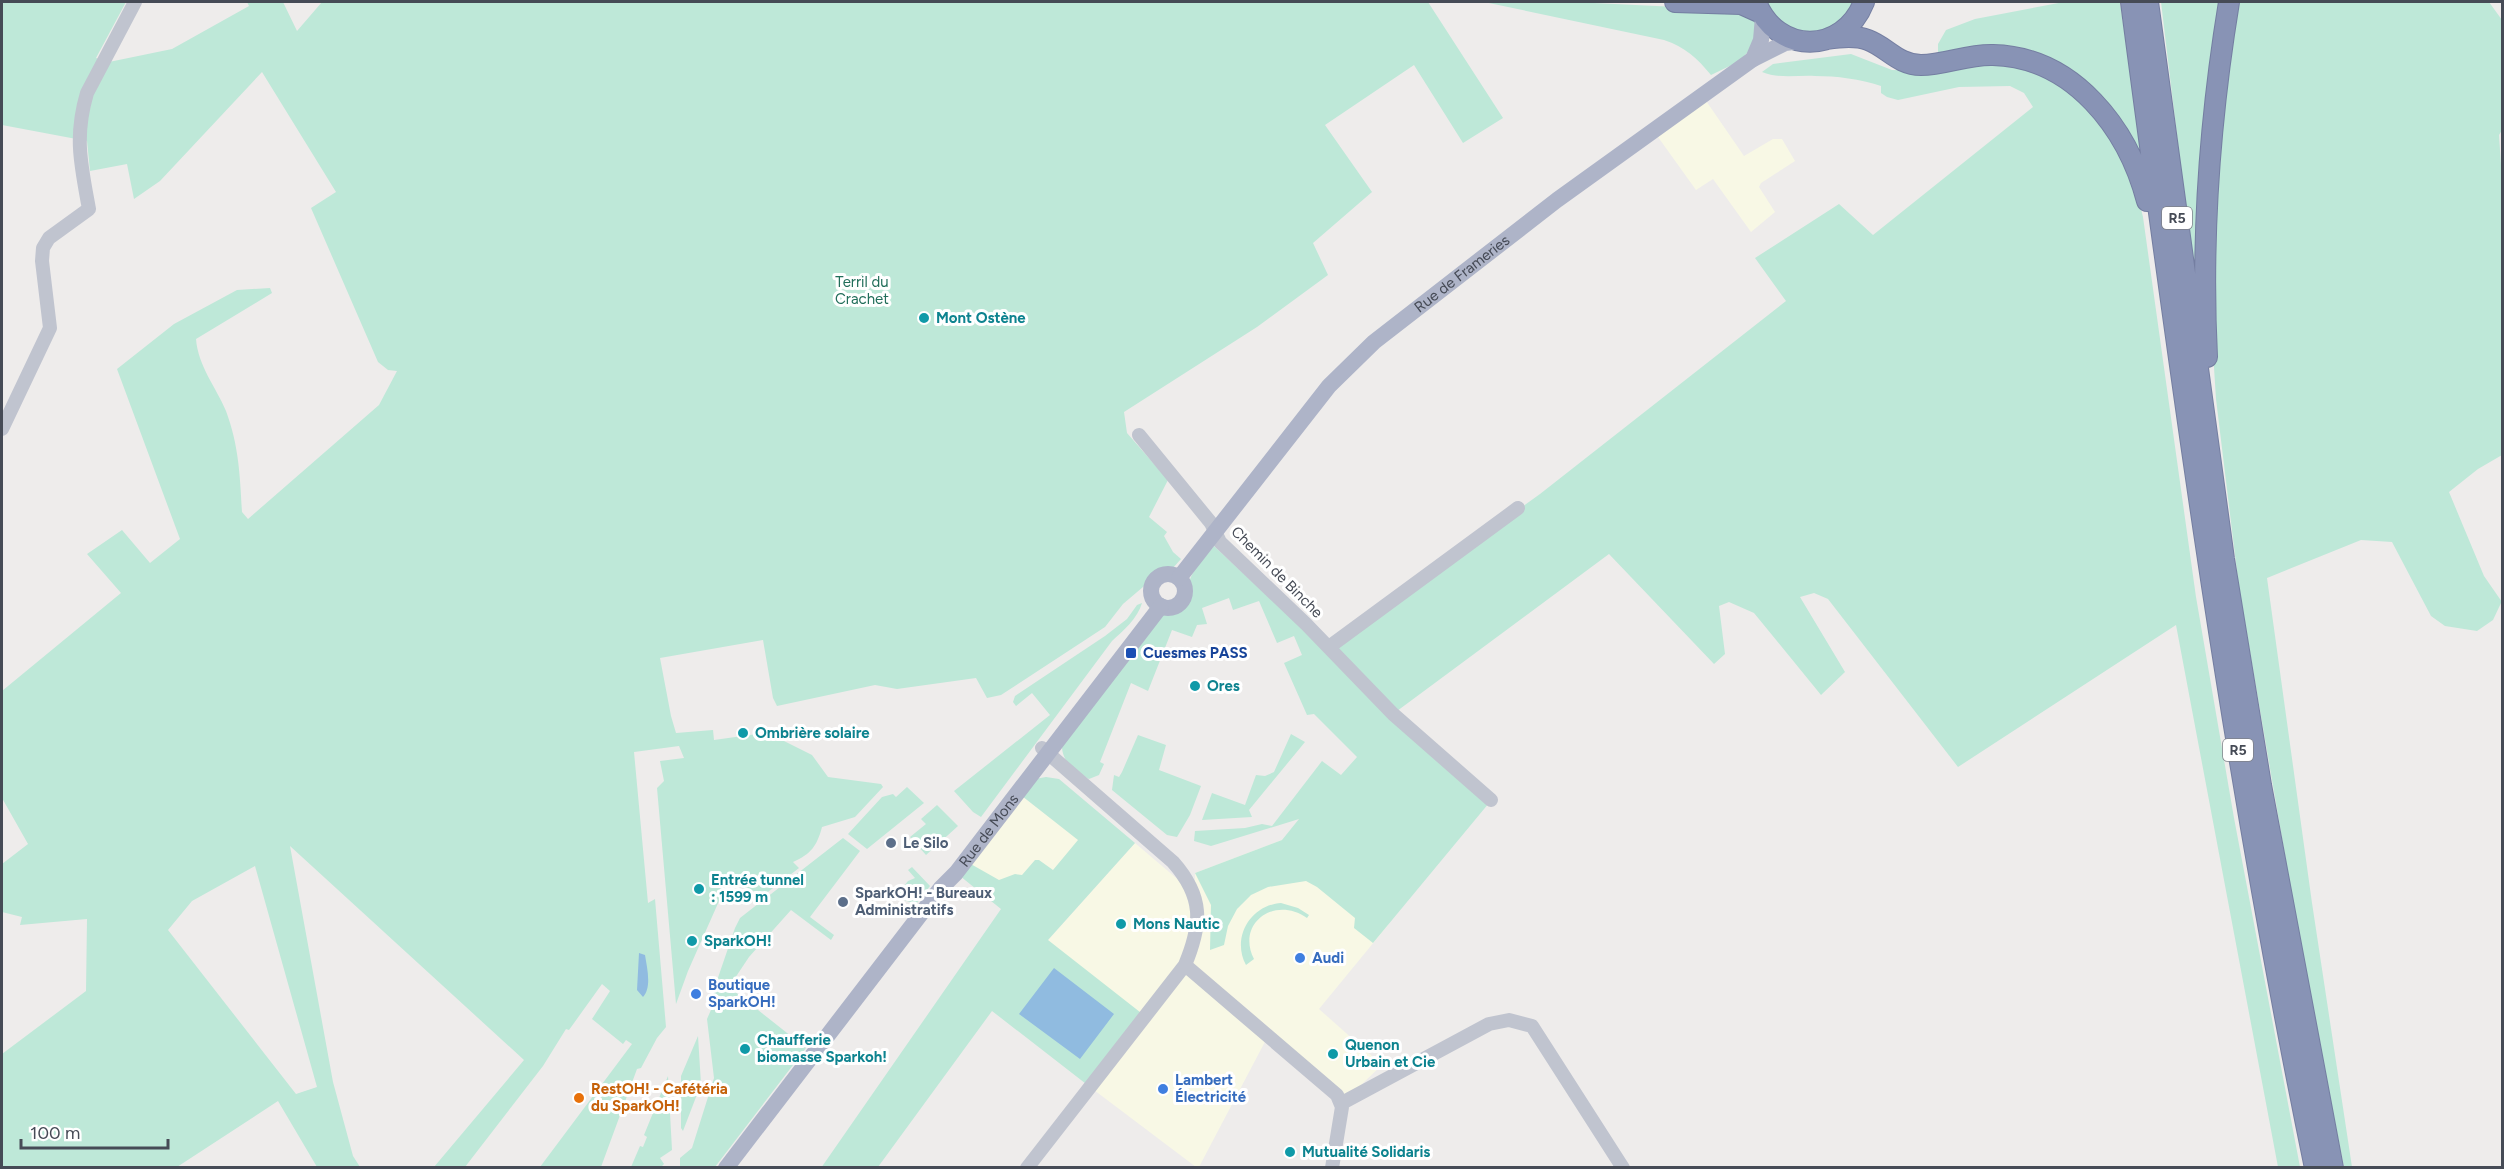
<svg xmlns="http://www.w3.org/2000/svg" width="2504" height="1169" viewBox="0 0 2504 1169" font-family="Figtree,sans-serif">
<rect width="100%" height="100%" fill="#eeeceb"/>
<!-- commercial -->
<path fill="#f8f8e5" d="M1702,95L1744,156L1773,139H1782L1795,161L1761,183L1759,187L1775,212L1751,232L1713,179L1696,190L1653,130Z
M1022,796L1090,848L1010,911L960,876Z
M1282,840L1388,925L1319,1009L1382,1065L1342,1103L1268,1036L1199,1167H1196L1090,1087L1048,940L1135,843L1195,894V873Z"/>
<!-- green -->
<path fill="#bee8d8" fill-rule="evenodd" d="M2,2H126L96,58L109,62L172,49L249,6L247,2H283L297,31L322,2H1428L1503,118L1463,143L1414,65L1325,125L1372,192L1313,243L1328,275L1257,327L1124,412L1127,433L1168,480L1149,517L1167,532L1164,536L1173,552L1181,559L1172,569L1158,571L1150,576L1143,587L1123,604L1105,627L1001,695L987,698L976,678L897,689L875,685L777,706L773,698L763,640L660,658L671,716L676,733L713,730L714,740L772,732L776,737L812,755L828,777L881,784L883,787L855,817L822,827C817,846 811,854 793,862L799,868L764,895L743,887L745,880L731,874L688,971L676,1004L657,788L664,781L660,761L684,758L679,746L634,752L648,903L655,899L666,1027L657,1038L641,1068L637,1069L601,1167H540L632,1044L626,1040L623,1044L592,1019L610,991L602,984L569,1030L566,1029L543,1066L465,1167H434L524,1060L290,846L333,1082L353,1156L360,1167H317L278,1101L177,1167H2V1054L86,991L87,919L20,925L22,917L2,912V864L28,844L2,798V691L121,593L87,554L122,530L150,563L180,539L117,369L174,324L237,290L270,288L272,293L196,339C198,366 216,387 226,411C239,446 240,476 242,512L248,519L379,405L397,371L388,370L378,362L311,208L336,192L262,72L160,181L134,199L127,164L90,171L87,141L2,125ZM255,866L317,1087L296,1094L168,930L192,901Z
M1484,2H1573L1740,10L1755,21L1758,40L1740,61L1711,75C1697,58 1685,47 1664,40Z
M1766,2H1856C1853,7 1849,17 1844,21C1841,24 1834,25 1831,27C1800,40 1781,29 1766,2Z
M2064,2H2120L2128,58L2132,66L2145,160L2139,162L2061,71L1938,55V44L1946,30L1975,19Z
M2161,2H2225L2199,319Z
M2236,2H2489L2502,20V130L2499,135L2502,180V455L2478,469L2449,492L2484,576L2502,602V605L2501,603L2493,620L2477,631L2445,626L2431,616L2392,542L2361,540L2267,578L2312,903L2352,1167H2344L2305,972L2239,588L2216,399L2212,336L2218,151Z
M1851,54L1892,70L1931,71L1978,62L2028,70L2061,84L2101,120L2134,181L2143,217L2196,597L2234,818L2300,1167H2278L2176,625L1958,767L1828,599L1814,593L1800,597L1845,672L1821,695L1754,613L1729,602L1719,606L1725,654L1714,664L1609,554L1393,714L1329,647L1540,494L1786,301L1755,258L1839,204L1873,235L2033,107L2024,93L2010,86L1959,87L1898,100L1887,97L1881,93V86C1860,79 1837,76 1815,76C1798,75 1778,79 1762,72L1773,64Z
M1214,546L1489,803L1373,943L1354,928L1355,918L1317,887L1306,881L1268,887L1251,895L1237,909L1228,926L1224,945L1210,950L1211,905L1195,873L1282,840L1299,819L1211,846L1194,841L1195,831L1245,828L1262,824L1272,826L1322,761L1341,775L1357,757L1314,714L1307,715L1284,663L1302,655L1294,636L1277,643L1259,601L1233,610L1229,598L1202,608L1207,624L1197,625L1192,637L1172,630L1148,691L1131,683L1100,762L1104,764L1099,775L1089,779C1075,771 1062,762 1062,746L1163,615C1199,606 1180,595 1193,573C1199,563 1207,555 1214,546Z
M1142,603C1138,618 1123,631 1112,641L981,817L973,812L954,791L1050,715L1032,693L1016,706L1013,702L1015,696L1105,636L1127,619L1137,605Z
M1291,734L1305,742L1249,810L1252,817L1202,820L1212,793L1245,805L1256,775L1265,776L1274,772Z
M1138,735L1166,745L1159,770L1201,786L1190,815L1177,837L1167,835L1112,790L1114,775L1119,777L1122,772Z
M1046,777L1059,779L1135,843L1048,940L1145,1016L1090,1087L992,1011L878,1167L821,1168L1001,909L960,876L969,863L999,880L1015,874L1022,875L1035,860H1039L1053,870L1078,840L1022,796L1035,779Z
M907,787L924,803L867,849L848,834L882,797L893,794L896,797Z
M937,805L958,826L926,855L910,837L926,824L921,819Z
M843,838L860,851L810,917L834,935L831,940L791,910L749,957L729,987L806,1048L715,1167H680V1158L692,1148L714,1078L707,1019L714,1003L710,1001L735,928L740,918Z
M912,867L930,886L916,904L895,897L908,881L915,878L908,870Z
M1281,903L1298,908L1309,915L1307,918C1274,895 1236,924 1254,959L1246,965C1231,937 1251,905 1281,903Z
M698,1036L701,1084L683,1131L681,1128V1076Z
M668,1076L672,1150L660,1158L664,1164L661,1167H631L640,1146L643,1147L647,1137L644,1135Z"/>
<!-- water -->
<path fill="#90bbe0" d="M639,953L645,955C647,968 652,987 643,997L637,990Z
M1054,968L1114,1014L1080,1059L1019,1014Z"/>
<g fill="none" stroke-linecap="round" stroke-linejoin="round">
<defs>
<path id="highway" d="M1675,2L1741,4L1761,13
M1756,2C1777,55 1843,55 1864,2
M2131,2C2182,392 2235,782 2315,1168
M2148,2L2224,559L2261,785L2333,1168
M1827,39C1840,37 1855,35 1868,40C1887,47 1898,65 1921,65C1945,65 1968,54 1993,55C2074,57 2128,129 2147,201
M2207,357C2201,238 2210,118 2229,2"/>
</defs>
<!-- highway casing -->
<use href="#highway" stroke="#747ea1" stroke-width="22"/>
<!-- minor -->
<path stroke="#c0c4cf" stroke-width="14" d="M2,429L50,328L42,261L43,248L49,238L89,209C81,165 74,137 87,93L135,2
M1139,435L1211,523L1220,542L1306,624L1393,714L1491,800
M1329,647L1518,508
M1185,965L1337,1095L1342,1107L1332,1168
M1342,1103L1489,1024L1509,1020L1532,1026L1623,1168
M1027,1168L1185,965C1202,924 1204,897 1173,862L1042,748"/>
<!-- major -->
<g stroke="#aeb4c8" stroke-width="16">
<path d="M1753,59L1761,40L1763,17"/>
<circle cx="1168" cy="591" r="17"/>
<path id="s1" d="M1179,578L1329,386L1374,342L1557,200L1753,59L1785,43L1801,41"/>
<path id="s2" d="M726,1168L940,889L956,873L1161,606"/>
</g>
<!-- highway -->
<use href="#highway" stroke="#8893b5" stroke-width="20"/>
</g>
<!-- markers -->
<g fill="#0f9aa8" stroke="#fff" stroke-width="2">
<circle cx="924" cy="318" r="6"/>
<circle cx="1195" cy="686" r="6"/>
<circle cx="743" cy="733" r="6"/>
<circle cx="699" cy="889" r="6"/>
<circle cx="1121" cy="924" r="6"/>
<circle cx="692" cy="941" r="6"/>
<circle cx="745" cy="1049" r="6"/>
<circle cx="1333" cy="1054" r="6"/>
<circle cx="1290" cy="1152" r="6"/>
</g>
<rect fill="#1a4fb4" stroke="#fff" stroke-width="2" x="1125" y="647" width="12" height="12" rx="3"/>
<g fill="#5c6f8a" stroke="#fff" stroke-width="2">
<circle cx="891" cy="843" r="6"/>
<circle cx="843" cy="902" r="6"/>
</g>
<g fill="#3f7fe0" stroke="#fff" stroke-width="2">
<circle cx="1300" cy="958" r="6"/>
<circle cx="696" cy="994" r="6"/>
<circle cx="1163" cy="1089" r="6"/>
</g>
<circle fill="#e8710a" stroke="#fff" stroke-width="2" cx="579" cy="1098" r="6"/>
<g text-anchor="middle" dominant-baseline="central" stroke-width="6" stroke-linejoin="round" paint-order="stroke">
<!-- shield labels -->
<g fill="#fff" stroke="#7e8189" stroke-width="1.5">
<rect x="2162" y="207" width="30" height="22" rx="4.5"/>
<rect x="2223" y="739" width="30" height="22" rx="4.5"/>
</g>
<g font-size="14" font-weight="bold" fill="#464b56">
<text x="2177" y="218">R5</text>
<text x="2238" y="750">R5</text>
</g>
<!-- street labels -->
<g font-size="15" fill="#464b56" stroke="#fff">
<text stroke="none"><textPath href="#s1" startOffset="418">Rue de Frameries</textPath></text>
<text transform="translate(1277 572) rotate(45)">Chemin de Binche</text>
<text stroke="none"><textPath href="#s2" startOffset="428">Rue de Mons</textPath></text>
</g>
<!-- park labels -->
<g font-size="15" fill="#216e5a" stroke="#fff">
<text x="862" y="282">Terril du<tspan x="862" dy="17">Crachet</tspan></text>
</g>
<!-- culture labels -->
<g font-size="15" font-weight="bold" fill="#0d838f" stroke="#fff" text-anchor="start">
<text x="936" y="318">Mont Ostène</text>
<text x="1207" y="686">Ores</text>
<text x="755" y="733">Ombrière solaire</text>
<text x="711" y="880">Entrée tunnel<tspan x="711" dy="17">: 1599 m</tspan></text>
<text x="1133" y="924">Mons Nautic</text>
<text x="704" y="941">SparkOH!</text>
<text x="757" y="1040">Chaufferie<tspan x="757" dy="17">biomasse Sparkoh!</tspan></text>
<text x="1345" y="1045">Quenon<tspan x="1345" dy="17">Urbain et Cie</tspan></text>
<text x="1302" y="1152">Mutualité Solidaris</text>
</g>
<!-- transit labels -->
<g font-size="15" font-weight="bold" fill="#164399" stroke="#fff" text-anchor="start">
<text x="1143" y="653">Cuesmes PASS</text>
</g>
<!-- service labels -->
<g font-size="15" font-weight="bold" fill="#4e5e75" stroke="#fff" text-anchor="start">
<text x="903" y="843">Le Silo</text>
<text x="855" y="893">SparkOH! - Bureaux<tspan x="855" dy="17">Administratifs</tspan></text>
</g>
<!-- shop labels -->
<g font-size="15" font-weight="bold" fill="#366cbe" stroke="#fff" text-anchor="start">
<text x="1312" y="958">Audi</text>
<text x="708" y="985">Boutique<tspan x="708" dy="17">SparkOH!</tspan></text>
<text x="1175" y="1080">Lambert<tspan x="1175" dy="17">Électricité</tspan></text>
</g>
<!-- food labels -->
<g font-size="15" font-weight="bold" fill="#c56008" stroke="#fff" text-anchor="start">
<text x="591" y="1089">RestOH! - Cafétéria<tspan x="591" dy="17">du SparkOH!</tspan></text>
</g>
</g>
<!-- border -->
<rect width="2504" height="1169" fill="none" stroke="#464b56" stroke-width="6"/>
<!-- scale -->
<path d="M21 1139v9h147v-9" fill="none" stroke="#464b56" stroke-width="3"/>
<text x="30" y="1139" font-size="18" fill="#464b56" stroke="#ffffff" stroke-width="4.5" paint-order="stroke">100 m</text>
</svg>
